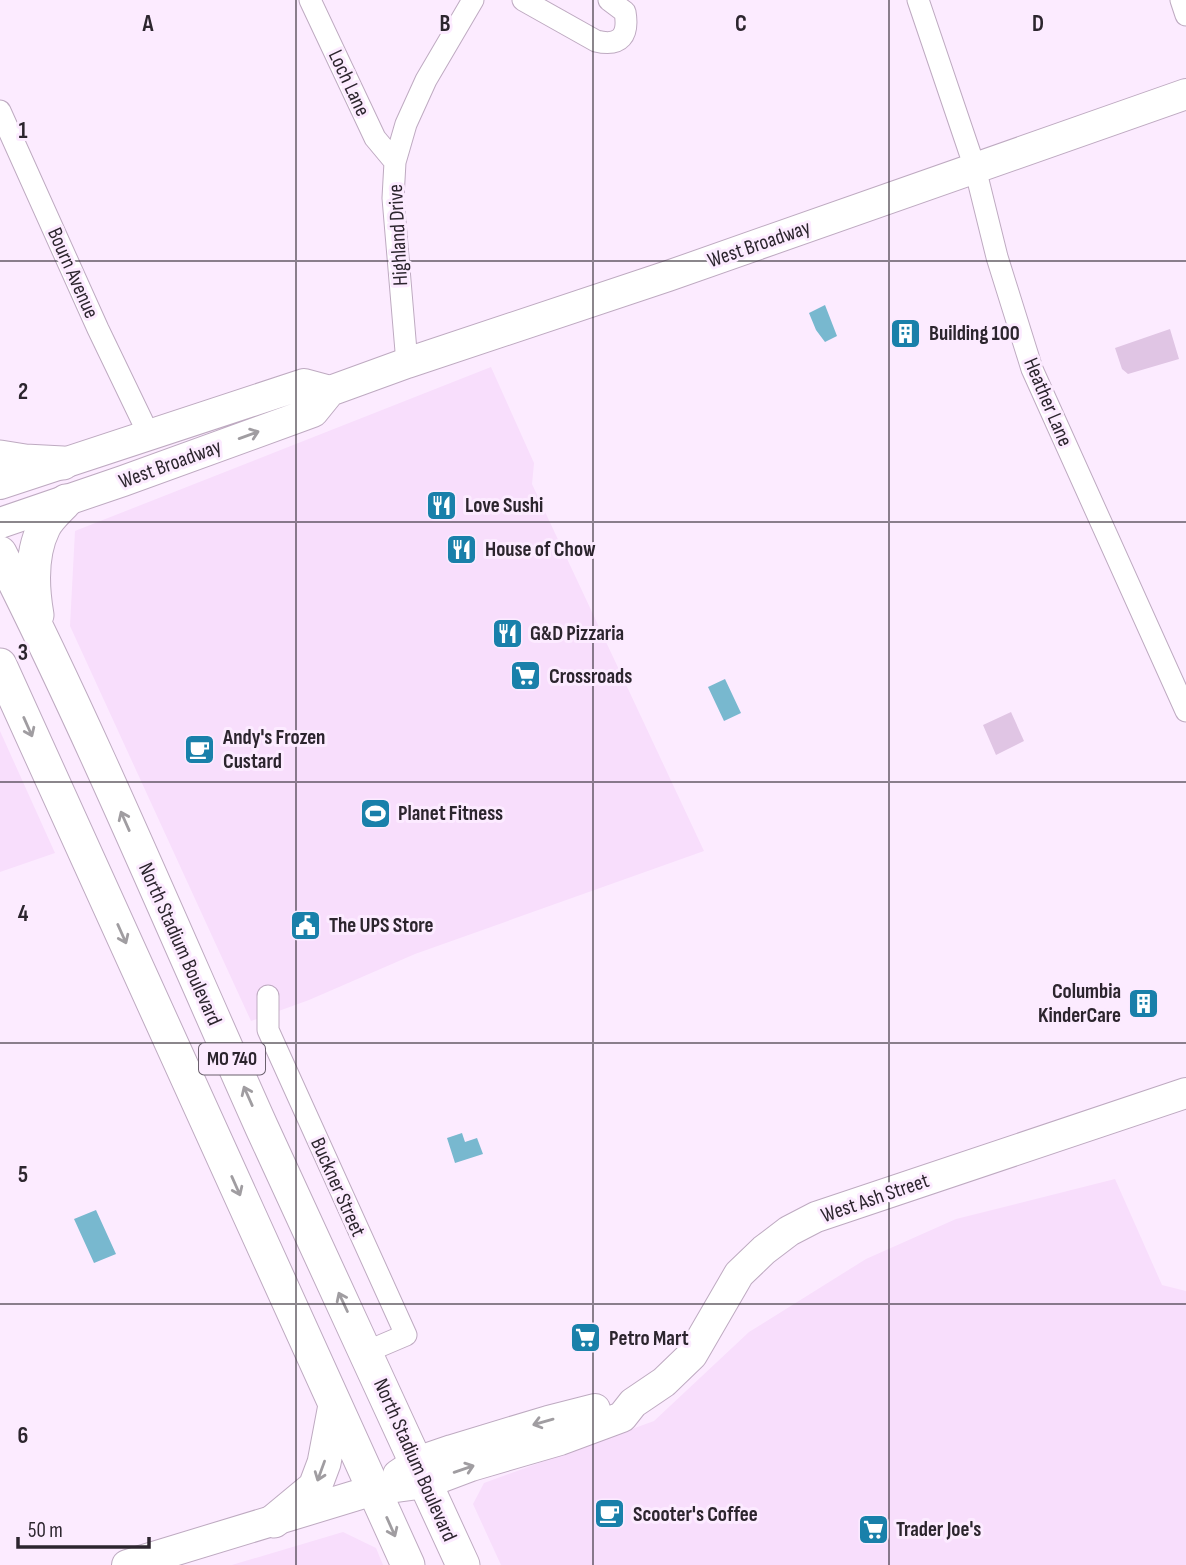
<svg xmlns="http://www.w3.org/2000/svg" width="1186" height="1565" viewBox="0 0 1186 1565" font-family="'Sofia Sans Condensed',sans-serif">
<rect width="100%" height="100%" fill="#fcebff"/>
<!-- built -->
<path fill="#f8defc" d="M491,367L534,463L532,484L704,851L415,954L309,1000L251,1021L70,626L75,531Z
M0,731L55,853L0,872Z
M1115,1179L1162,1285L1186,1291V1565H501L473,1504L484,1483L654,1421L749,1332L866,1259L956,1219Z
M343,1532L376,1548L383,1565H232Z"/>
<!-- green -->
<path fill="#e0c5e4" d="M1170,329L1179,359L1128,374L1122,369L1115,348Z
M1011,712L1024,741L996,755L983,725Z"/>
<!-- water -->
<path fill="#78b8cf" d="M825,305L837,336L825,342L816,330L809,313Z
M725,679L741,713L724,721L708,687Z
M462,1133L465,1142L477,1138L483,1154L455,1163L447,1138Z
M96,1210L116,1254L94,1263L74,1219Z"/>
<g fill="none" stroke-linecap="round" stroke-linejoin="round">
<defs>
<path id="street" d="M310,0L375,138L395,162
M523,0L596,41C621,47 629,35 625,12L609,0
M918,0L975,168L997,257L1032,369L1186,711
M1181,0L1186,15
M0,111L98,329L149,435
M407,363L393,198L395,162L406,124L426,80L473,0
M268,996V1030L406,1335L366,1352"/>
<path id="secondary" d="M0,484L304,384L330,391
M0,523L123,481L313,412L330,391L407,363L668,276L1186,94
M398,1475L417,1462L452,1450L548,1421L595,1409
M127,1565L374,1490L426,1483L471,1466L560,1440L622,1417L633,1403L664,1382L692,1355L739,1274L764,1250L789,1231L816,1217L1186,1093"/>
<path id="primary" d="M0,457L25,461L63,463
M0,553C95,741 176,936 262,1128C328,1274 397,1419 463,1565
M37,615C32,586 31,553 44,527C49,517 59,509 66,501
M0,665L408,1565
M274,1521L315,1487L324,1463L335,1405"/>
</defs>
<!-- street casing -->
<use href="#street" stroke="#beaac1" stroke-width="23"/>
<!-- secondary casing -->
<use href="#secondary" stroke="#beaac1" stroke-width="32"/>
<!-- primary casing -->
<use href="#primary" stroke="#beaac1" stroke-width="35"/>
<!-- street -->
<use href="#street" stroke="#fff" stroke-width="21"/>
<!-- secondary -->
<use href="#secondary" stroke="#fff" stroke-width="30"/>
<!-- primary -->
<use href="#primary" stroke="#fff" stroke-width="33"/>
</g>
<!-- one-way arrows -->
<defs><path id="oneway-shaft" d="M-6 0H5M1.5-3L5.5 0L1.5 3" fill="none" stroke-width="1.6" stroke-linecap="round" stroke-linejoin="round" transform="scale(1.75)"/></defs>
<g stroke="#a09da1">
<use href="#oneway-shaft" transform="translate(249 435) rotate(-20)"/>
<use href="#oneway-shaft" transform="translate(28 727) rotate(66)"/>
<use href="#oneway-shaft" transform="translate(125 821) rotate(-114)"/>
<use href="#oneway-shaft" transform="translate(122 934) rotate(66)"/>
<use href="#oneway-shaft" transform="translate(248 1096) rotate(-114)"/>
<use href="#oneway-shaft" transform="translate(236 1186) rotate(66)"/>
<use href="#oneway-shaft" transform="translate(343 1302) rotate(-115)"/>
<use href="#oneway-shaft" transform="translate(543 1422) rotate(164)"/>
<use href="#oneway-shaft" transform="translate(464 1469) rotate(-19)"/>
<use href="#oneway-shaft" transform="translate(321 1471) rotate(110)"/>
<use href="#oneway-shaft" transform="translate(391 1527) rotate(66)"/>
</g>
<!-- grid -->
<path fill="none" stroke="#2c252e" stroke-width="2" stroke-opacity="0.55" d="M296,0V1565M593,0V1565M889,0V1565M0,261H1186M0,522H1186M0,782H1186M0,1043H1186M0,1304H1186"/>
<!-- icons -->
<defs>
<symbol id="building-square" viewBox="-11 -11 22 22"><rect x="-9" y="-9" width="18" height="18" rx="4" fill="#1980aa" stroke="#fcebff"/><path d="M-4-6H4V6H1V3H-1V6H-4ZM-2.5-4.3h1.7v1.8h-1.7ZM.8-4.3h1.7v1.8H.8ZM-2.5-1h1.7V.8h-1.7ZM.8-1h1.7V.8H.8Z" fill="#fff"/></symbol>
<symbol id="restaurant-square" viewBox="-11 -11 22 22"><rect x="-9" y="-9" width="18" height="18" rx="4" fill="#1980aa" stroke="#fcebff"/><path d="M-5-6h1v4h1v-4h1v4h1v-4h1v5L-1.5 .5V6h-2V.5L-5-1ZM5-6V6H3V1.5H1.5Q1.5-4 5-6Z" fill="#fff"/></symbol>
<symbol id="supermarket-square" viewBox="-11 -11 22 22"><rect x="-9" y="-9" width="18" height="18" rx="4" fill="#1980aa" stroke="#fcebff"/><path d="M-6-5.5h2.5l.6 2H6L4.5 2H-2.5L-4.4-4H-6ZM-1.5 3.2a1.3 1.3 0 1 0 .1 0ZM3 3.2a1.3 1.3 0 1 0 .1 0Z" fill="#fff"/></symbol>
<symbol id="cafe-square" viewBox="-11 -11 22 22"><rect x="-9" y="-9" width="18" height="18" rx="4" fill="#1980aa" stroke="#fcebff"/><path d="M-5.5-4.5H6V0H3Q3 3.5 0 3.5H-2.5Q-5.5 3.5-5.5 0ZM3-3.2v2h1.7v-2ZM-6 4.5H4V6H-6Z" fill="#fff"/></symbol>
<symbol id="stadium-square" viewBox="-11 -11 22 22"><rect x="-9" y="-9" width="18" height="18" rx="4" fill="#1980aa" stroke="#fcebff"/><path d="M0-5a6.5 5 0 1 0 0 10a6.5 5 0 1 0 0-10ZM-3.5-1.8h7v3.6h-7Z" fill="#fff"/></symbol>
<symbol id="civic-square" viewBox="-11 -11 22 22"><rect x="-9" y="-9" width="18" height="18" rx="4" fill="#1980aa" stroke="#fcebff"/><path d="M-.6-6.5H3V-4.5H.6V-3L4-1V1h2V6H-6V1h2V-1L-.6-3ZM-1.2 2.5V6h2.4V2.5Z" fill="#fff"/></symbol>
</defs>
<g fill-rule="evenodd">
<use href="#building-square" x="888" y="316" width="35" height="35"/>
<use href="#restaurant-square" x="424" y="488" width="35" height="35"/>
<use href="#restaurant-square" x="444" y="532" width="35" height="35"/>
<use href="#restaurant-square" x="490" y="616" width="35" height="35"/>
<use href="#supermarket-square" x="508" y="658" width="35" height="35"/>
<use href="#cafe-square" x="182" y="732" width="35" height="35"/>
<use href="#stadium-square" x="358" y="796" width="35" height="35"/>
<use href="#civic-square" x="288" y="908" width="35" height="35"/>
<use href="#building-square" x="1126" y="986" width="35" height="35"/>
<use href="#supermarket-square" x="568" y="1320" width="35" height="35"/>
<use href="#cafe-square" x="592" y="1496" width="35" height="35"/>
<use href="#supermarket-square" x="856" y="1512" width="35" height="35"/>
</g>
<g text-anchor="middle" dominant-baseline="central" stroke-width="6" stroke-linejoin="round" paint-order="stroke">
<!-- shield labels -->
<rect fill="#fcebff" stroke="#6a606d" stroke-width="2" x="199" y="1043.5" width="66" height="31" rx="5"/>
<g font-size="19" font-weight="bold" fill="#2c252e">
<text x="232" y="1059">MO 740</text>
</g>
<!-- street labels -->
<g font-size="21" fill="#2c252e" stroke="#fcebff">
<text transform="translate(349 83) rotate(65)">Loch Lane</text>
<text transform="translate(398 235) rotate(-93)">Highland Drive</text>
<text transform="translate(759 244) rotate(-19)">West Broadway</text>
<text transform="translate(73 273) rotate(66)">Bourn Avenue</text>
<text transform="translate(1048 402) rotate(67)">Heather Lane</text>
<text transform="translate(170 464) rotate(-20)">West Broadway</text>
<text transform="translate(180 944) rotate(66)">North Stadium Boulevard</text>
<text transform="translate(338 1187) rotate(66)">Buckner Street</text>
<text transform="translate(875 1198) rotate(-19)">West Ash Street</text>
<text transform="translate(415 1460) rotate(66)">North Stadium Boulevard</text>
</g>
<!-- poi labels -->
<g font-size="21" font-weight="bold" fill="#2c252e" stroke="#fcebff" text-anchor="start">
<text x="929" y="333">Building 100</text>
<text x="465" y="505">Love Sushi</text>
<text x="485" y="549">House of Chow</text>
<text x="530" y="633">G&amp;D Pizzaria</text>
<text x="549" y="676">Crossroads</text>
<text x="223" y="737">Andy's Frozen<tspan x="223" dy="24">Custard</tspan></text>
<text x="398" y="813">Planet Fitness</text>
<text x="329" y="925">The UPS Store</text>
<text x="1121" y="991" text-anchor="end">Columbia<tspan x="1121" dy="24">KinderCare</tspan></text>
<text x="609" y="1338">Petro Mart</text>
<text x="633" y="1514">Scooter's Coffee</text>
<text x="896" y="1529">Trader Joe's</text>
</g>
</g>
<g font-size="23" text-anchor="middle" font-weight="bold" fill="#2c252e" stroke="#fcebff" stroke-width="6" stroke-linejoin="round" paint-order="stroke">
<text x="148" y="31">A</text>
<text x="445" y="31">B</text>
<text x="741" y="31">C</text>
<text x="1038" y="31">D</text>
<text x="23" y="138">1</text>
<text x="23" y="399">2</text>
<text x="23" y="660">3</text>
<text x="23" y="921">4</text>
<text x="23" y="1182">5</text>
<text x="23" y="1443">6</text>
</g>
<!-- scale -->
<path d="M18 1537v10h131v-10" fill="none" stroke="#2c252e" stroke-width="3.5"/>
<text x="28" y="1537" font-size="21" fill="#2c252e" stroke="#fcebff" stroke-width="5" paint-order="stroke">50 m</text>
</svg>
